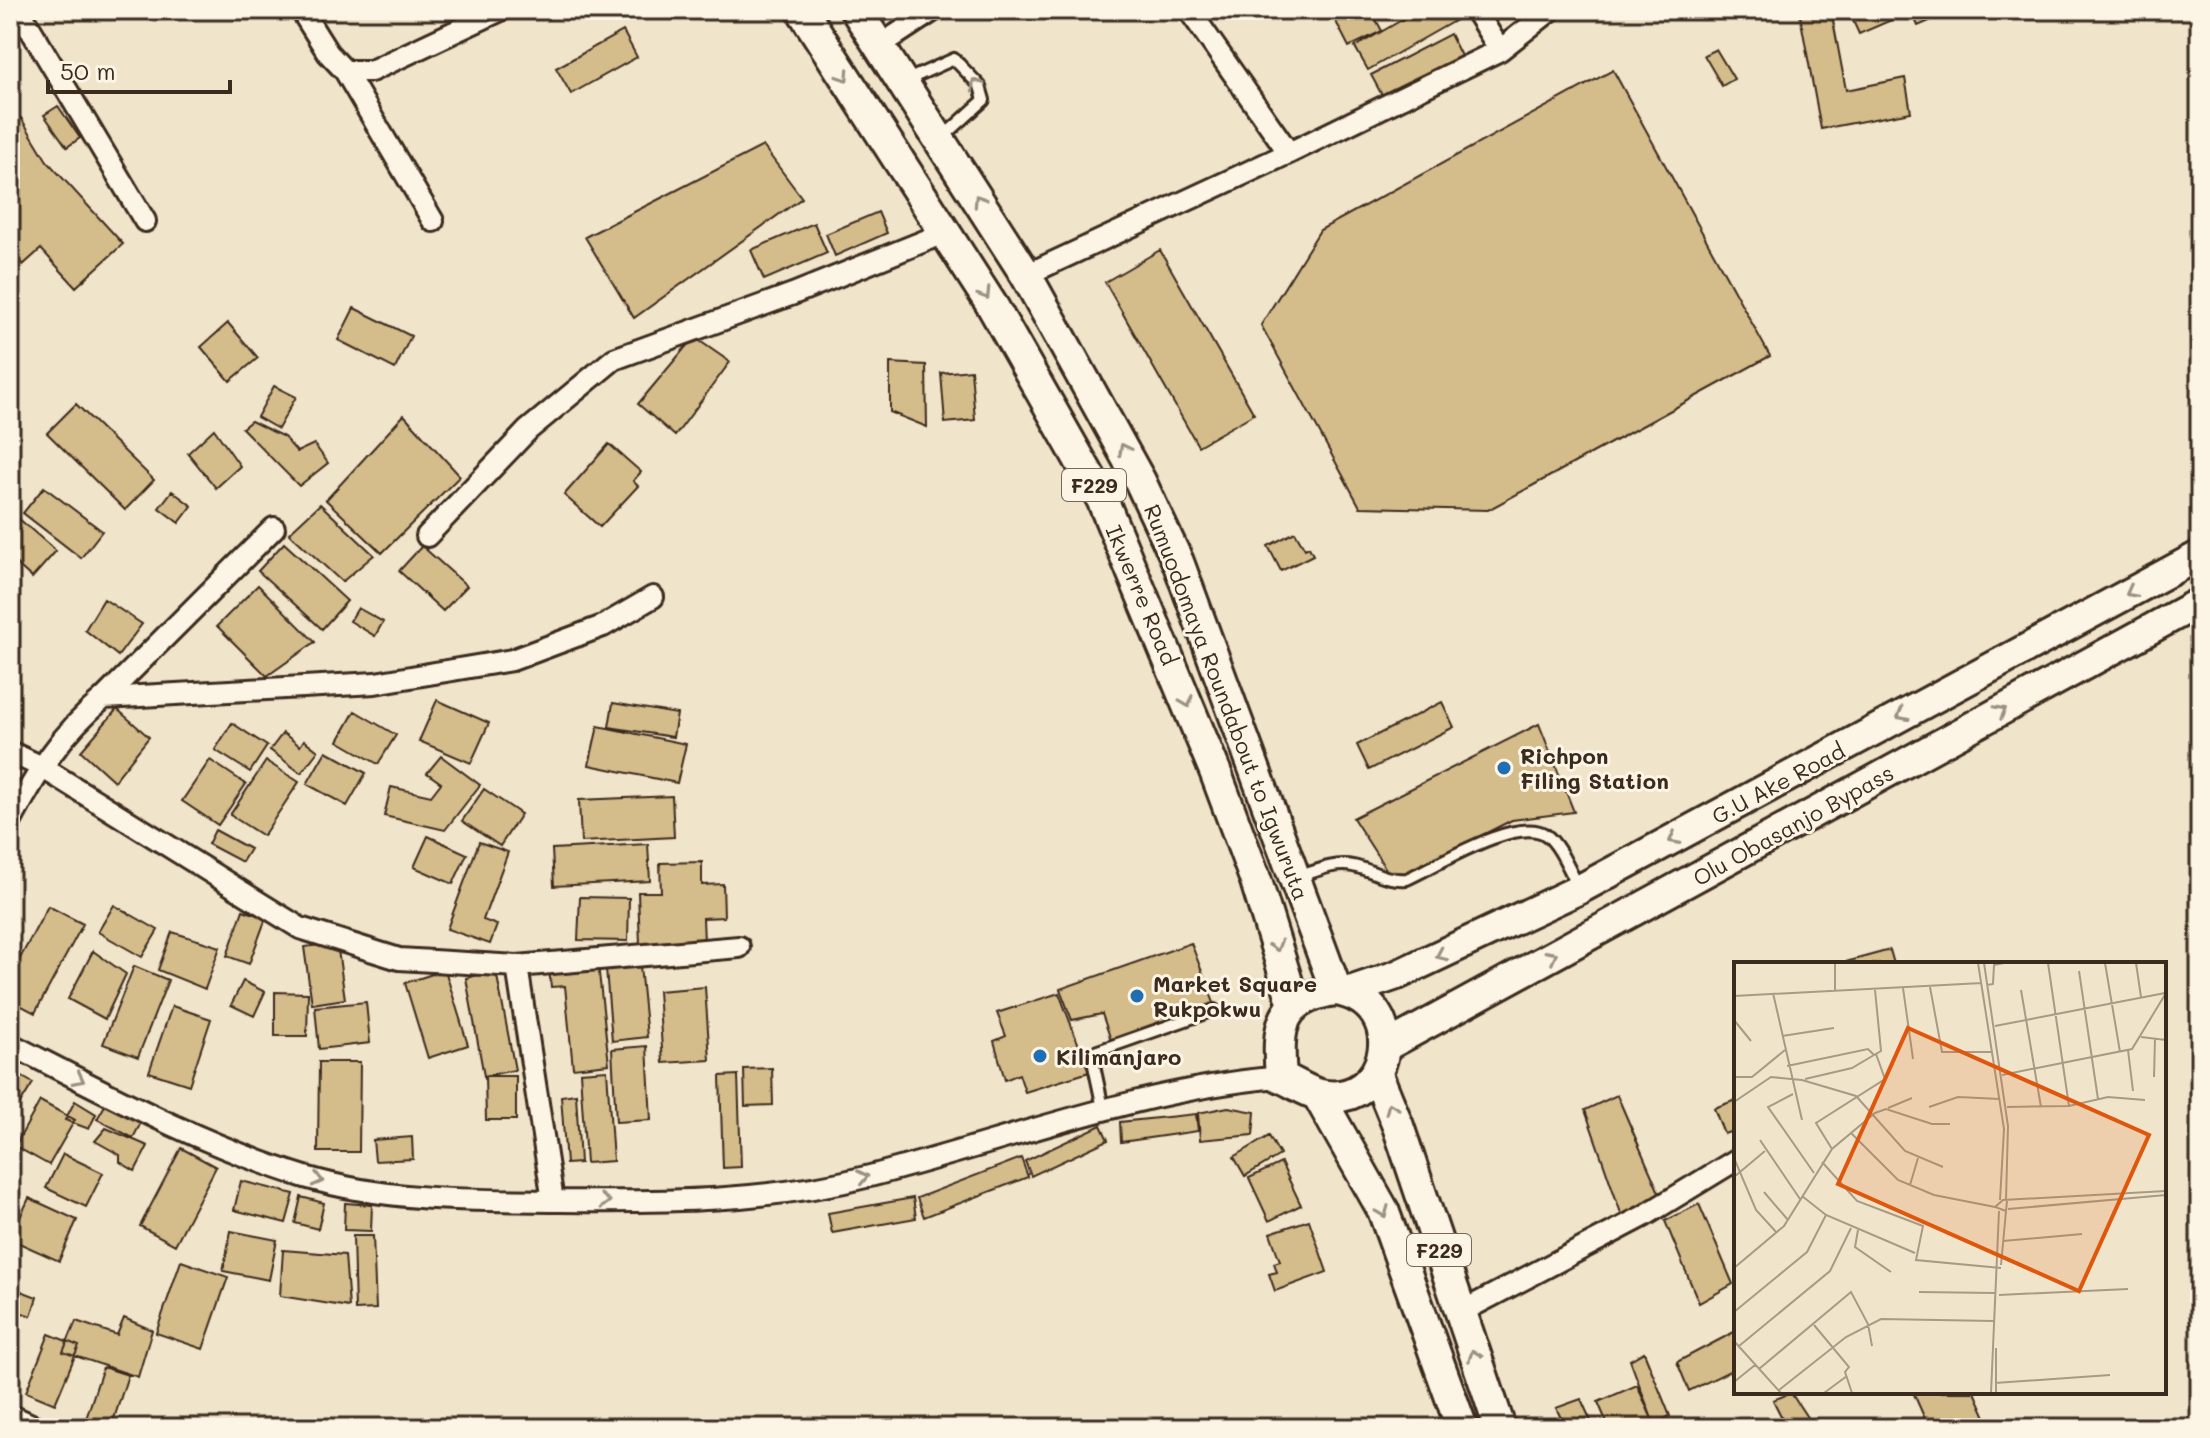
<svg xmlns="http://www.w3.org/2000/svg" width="2210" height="1438" viewBox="0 0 2210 1438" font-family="Mali,sans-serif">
<rect width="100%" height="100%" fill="#f0e4ca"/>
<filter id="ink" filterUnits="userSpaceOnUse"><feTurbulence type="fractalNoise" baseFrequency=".0125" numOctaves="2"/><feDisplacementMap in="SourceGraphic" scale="16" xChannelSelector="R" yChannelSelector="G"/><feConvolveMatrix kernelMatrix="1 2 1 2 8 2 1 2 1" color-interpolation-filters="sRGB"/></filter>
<g filter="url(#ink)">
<!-- building -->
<path fill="#d4bc8b" stroke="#3b2a1e" stroke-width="2" d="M1330,10H1371L1382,31L1349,47Z
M1419,10H1459L1463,16L1368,70L1355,47Z
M1799,10H1831L1846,90L1905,78L1911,112L1821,129Z
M1848,10H1901L1903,15L1859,34Z
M1911,10H1955L1918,26Z
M623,31L637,57L571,94L556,68Z
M1450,34L1462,58L1384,99L1371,75Z
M1716,49L1734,79L1722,86L1704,55Z
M1613,70L1770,356L1488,510L1360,507L1261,325L1320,230Z
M58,106L80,138L67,147L44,115Z
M10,108L17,121L21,118L47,161L123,244L76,287L41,249L23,265L10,251Z
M763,146L802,198L634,318L585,237Z
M878,212L887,233L835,256L826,234Z
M814,223L827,253L764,280L751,250Z
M1160,250L1254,414L1198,446L1105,282Z
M354,308L411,336L395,369L338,340Z
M228,323L258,358L230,381L201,347Z
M694,337L730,362L675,436L638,404Z
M890,363L926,365L927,427L890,412Z
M971,370L975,420L945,423L941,373Z
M274,386L296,397L278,429L257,417Z
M76,404L154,480L125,510L47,433Z
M404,415L460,476L382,553L326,500Z
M251,421L284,437L297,452L314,444L328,463L299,486L242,428Z
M214,429L240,466L216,488L188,453Z
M609,444L641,472L633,481L638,486L600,527L564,495Z
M44,487L102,531L81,558L23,513Z
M172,491L192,506L179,523L159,508Z
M320,504L374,555L342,582L289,533Z
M10,511L56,551L32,578L10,558Z
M1295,532L1305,549L1309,547L1313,555L1281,571L1268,546Z
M284,543L347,601L322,629L258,571Z
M422,546L467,586L443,611L399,571Z
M258,585L315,642L267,676L217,626Z
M104,599L142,624L118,656L85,630Z
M358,608L383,622L375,636L350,621Z
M437,700L489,723L471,763L419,741Z
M1442,702L1454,727L1369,770L1357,745Z
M613,703L677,714L673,737L609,727Z
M117,709L149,737L114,781L81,751Z
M355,711L396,735L378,764L338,741Z
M232,723L267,746L250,772L215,750Z
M1539,724L1574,812L1512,820L1393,880L1353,818Z
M598,726L686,744L677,783L589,765Z
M283,733L300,746L304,740L318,751L301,773L270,750Z
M326,751L366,773L347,806L307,784Z
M441,756L480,785L445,830L384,816L391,787L431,796L441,783L427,773Z
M210,760L246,784L218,825L182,801Z
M266,761L299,782L263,836L230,815Z
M484,789L521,814L500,846L462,821Z
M672,796L674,837L581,842L579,800Z
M215,830L250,849L242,862L208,844Z
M428,836L467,854L453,884L414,867Z
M479,842L508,852L483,920L497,925L490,944L447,929Z
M648,844L650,881L554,886L552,849Z
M702,862V885L723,884L724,917L703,918L704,942L640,944L638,892H661L660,863Z
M580,897L629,898L628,941L578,940Z
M114,905L158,930L142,957L98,932Z
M48,906L83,924L35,1013L10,1000V977Z
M243,910L266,918L249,964L227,956Z
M172,932L220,947L205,989L158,970Z
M337,943L345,999L312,1004L304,947Z
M1191,943L1214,1003L1112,1043L1102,1014L1072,1020L1060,989Z
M1890,950L1894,964H1847L1846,962Z
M93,951L126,974L105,1019L68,999Z
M598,964L609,1064L573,1068L565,986L551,987L549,969Z
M134,966L168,980L138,1057L103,1044Z
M640,966L647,1037L612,1041L606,969Z
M445,970L468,1045L428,1058L405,983Z
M496,971L515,1070L484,1076L466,978Z
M243,981L265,992L254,1016L231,1005Z
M705,987L710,1060L663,1063L658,991Z
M275,992L308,993L307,1036H275Z
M1059,993L1089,1072L1025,1092L1019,1074L1005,1080L994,1041L1006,1036L997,1013Z
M366,1002L370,1043L319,1049L315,1007Z
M172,1006L211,1019L189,1085L149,1072Z
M647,1046L651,1120L616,1122L612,1049Z
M319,1062H360L359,1152H318Z
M772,1068L773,1105L745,1106L744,1069Z
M10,1070L33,1083L13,1115L10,1113Z
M607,1070L613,1161L586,1163L580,1072Z
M738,1075L741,1167L723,1168L720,1076Z
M485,1076H516V1120H486Z
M576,1094L580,1163L566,1164L561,1096Z
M1617,1095L1661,1197L1622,1216L1585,1110Z
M108,1100L143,1119L133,1138L97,1119Z
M1736,1100V1130L1724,1134L1714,1108Z
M40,1101L75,1120L49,1165L15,1146Z
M75,1101L96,1114L89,1129L65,1120Z
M1228,1107L1255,1112L1253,1135L1200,1140L1198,1113Z
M1196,1114L1198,1131L1121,1142L1120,1122Z
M1101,1125L1108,1140L1031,1176L1025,1161Z
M106,1128L148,1146L135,1171L120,1162V1155L95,1141Z
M1269,1136L1280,1155L1245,1176L1234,1157Z
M412,1137L413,1159L375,1161L373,1140Z
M181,1148L216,1167L175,1245L140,1226Z
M63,1154L103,1173L86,1207L46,1188Z
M1021,1158L1028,1177L924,1217L917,1198Z
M1281,1163L1301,1205L1269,1221L1249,1178Z
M241,1181L294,1194L286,1223L234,1210Z
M301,1197L324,1203L318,1229L295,1223Z
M29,1198L77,1220L59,1261L10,1239Z
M913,1198L916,1218L832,1233L828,1213Z
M345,1203L372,1205L371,1231L344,1230Z
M1699,1204L1733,1284L1699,1303L1665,1221Z
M1309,1220L1327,1272L1275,1291L1269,1274L1277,1272L1274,1263L1280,1261L1270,1233Z
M231,1231L277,1240L269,1280L223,1271Z
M353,1236H373L376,1309L355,1310Z
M283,1250L345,1255L349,1307L280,1296Z
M181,1261L228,1277L203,1349L156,1333Z
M21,1291L37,1297L31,1316L14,1310Z
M124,1318L152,1330L138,1377L63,1352L76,1321L117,1335Z
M1736,1331V1368L1689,1391L1677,1362Z
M49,1334L79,1346L55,1404L26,1392Z
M1644,1352L1670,1416L1654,1424L1630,1360Z
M103,1367L128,1375L111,1428L85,1422Z
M1637,1385L1656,1428H1609L1598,1402Z
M1913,1392H1975L1991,1428H1929Z
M1791,1393L1814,1428H1787L1773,1400Z
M1581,1399L1594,1428H1566L1556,1408Z"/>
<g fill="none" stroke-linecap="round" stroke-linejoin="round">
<defs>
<path id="lane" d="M905,81L954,59L980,86L984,100L942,138
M1298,877C1316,871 1334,862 1353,866C1373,870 1385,881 1407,879C1436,866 1517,815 1546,835C1560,845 1570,872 1579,888
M1103,1108L1093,1061L1095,1052L1214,1010"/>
<path id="street" d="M19,10L145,221
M301,10L328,53L345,71H371L501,10
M1189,10L1289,153
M1475,10L1500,50
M879,46L934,10
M345,71L433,221
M1026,275L1289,153L1500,50L1551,10
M427,536L528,430L614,359L793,294L947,232
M104,698L274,528
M10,752L40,766L300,928L399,959L517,966L739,947
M10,823C36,774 61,733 104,698L375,683L512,660L603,626L653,597
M517,966L553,1201
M10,1044C106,1093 202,1145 305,1177C389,1202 474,1200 561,1201C664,1202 769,1202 870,1176C1007,1141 1139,1089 1281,1077
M1459,1313L1644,1216L1736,1160
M10,1415L38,1428"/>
<path id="secondary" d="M1347,992L1397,975L1580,889L2200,555
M1385,1047L2200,602"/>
<path id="primary" d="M802,10L993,307L1102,499L1215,771L1256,881L1294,1005
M856,10L1026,275L1140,481L1178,562L1336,990
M1336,990C1413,1003 1390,1110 1320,1095C1307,1092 1293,1082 1281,1077C1277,1027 1279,998 1336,990Z
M1376,1072L1398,1126L1500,1428
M1318,1095L1383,1210L1462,1428"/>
</defs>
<!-- lane casing -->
<use href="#lane" stroke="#3b2a1e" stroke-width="16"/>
<!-- street casing -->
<use href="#street" stroke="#3b2a1e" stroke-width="26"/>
<!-- secondary casing -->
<use href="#secondary" stroke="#3b2a1e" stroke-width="34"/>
<!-- primary casing -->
<use href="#primary" stroke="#3b2a1e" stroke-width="36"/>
<!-- lane -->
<use href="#lane" stroke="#fcf5e5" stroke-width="10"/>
<!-- street -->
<use href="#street" stroke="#fcf5e5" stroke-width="20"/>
<!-- secondary -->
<use href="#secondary" stroke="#fcf5e5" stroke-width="28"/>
<!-- primary -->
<use href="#primary" stroke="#fcf5e5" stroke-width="30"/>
</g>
<!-- one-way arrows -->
<defs><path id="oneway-chevron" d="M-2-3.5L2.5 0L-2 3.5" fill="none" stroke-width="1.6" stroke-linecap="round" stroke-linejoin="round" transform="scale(2)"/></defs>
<g stroke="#9c9082">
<use href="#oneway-chevron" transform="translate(844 76) rotate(57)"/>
<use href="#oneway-chevron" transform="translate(976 84) rotate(-124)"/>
<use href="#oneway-chevron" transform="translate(979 200) rotate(-123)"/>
<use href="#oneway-chevron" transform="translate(985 294) rotate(58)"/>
<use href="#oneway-chevron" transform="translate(1124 449) rotate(-117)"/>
<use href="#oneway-chevron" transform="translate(2131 592) rotate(152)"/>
<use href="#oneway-chevron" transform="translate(1187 702) rotate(68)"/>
<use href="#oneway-chevron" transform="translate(2001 711) rotate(-29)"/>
<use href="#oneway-chevron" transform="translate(1902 715) rotate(152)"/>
<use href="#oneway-chevron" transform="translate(1674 839) rotate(152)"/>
<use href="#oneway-chevron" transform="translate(1276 946) rotate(72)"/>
<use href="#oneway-chevron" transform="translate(1441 955) rotate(156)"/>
<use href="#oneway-chevron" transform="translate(1552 956) rotate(-28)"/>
<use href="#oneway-chevron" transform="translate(79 1079) rotate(27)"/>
<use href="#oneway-chevron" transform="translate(1391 1108) rotate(-112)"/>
<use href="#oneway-chevron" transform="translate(863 1177) rotate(-12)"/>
<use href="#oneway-chevron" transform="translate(318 1180) rotate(14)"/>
<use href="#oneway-chevron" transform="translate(605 1201)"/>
<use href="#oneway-chevron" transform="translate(1383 1212) rotate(68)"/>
<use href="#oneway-chevron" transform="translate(1474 1355) rotate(-110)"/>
</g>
</g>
<!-- markers -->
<g fill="#1f6fb2" stroke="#fcf5e5" stroke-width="3">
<circle cx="1504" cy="768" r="8"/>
<circle cx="1137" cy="996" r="8"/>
<circle cx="1040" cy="1056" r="8"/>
</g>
<g text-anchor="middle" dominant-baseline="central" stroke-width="6" stroke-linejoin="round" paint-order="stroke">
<!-- shield labels -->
<g fill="#fcf5e5" stroke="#75675a" stroke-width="2">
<rect x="1062" y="469" width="64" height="32" rx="6"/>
<rect x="1407" y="1234" width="64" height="32" rx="6"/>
</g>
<g font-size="20" font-weight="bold" fill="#3b2a1e">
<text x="1094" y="485">F229</text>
<text x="1439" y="1250">F229</text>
</g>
<!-- street labels -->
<g font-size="22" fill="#3b2a1e" stroke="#fcf5e5">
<text transform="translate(1142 595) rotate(67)">Ikwerre Road</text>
<text transform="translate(1227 702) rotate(69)">Rumuodomaya Roundabout to Igwuruta</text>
<text transform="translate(1778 783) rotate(-28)">G.U Ake Road</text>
<text transform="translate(1793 825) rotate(-29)">Olu Obasanjo Bypass</text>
</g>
<!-- poi labels -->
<g font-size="22" font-weight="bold" fill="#3b2a1e" stroke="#fcf5e5" text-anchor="start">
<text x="1520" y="755">Richpon<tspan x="1520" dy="25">Filing Station</tspan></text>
<text x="1153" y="983">Market Square<tspan x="1153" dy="25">Rukpokwu</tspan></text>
<text x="1056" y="1056">Kilimanjaro</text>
</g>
</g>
<!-- overview -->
<g transform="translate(1734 962)">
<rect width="432" height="432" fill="#f0e4ca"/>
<path fill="none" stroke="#a89a85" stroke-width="2" d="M101,1V29M244,1L270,167L266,238M250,1L274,164L272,238M314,1L335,144M371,1L386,90M402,1L407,35M345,9L364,137M253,23L259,22L260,3L270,1M196,25L208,90H259M169,26L179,97M287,28L307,145M39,31L68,158M0,34L248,21M0,58L17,79M261,64L431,31M48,74L100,66M407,75L432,78M394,88L399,129M53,104L134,87L140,93L147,89L141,28M268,113L398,87L432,31M0,115H18L51,88M420,115L421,77M71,117L118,106L140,93M59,132L34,145L80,211M0,140L37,115L68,118L122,134L171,189L209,205M195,145L224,135L266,137M273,145L335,144L374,135L411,138M154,146L178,136M117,171L164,218L200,233L261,245M26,178L66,237M98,187L82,161L151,117L142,92M0,196L22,248L43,271M88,200L123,239L189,264L182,298L267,306M0,215L31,189M176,223L184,196M30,230L54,258M68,234L92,253L181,291M273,239L272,249L261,245L269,238L432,229M274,247L432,233M124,268L121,285L157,310M269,279L348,272M267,303L272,249M0,306L50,264L98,187L141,151L152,147L198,162H216M185,330L261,331M265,333L394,327M0,350L73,290L92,253M80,363L115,405L111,410L118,431M0,379L47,431M5,384L96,309L117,266M25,407L117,330L134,362L138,384M0,420L21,403M261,421L376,413M45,428L112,375L147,357L260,359M90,431L113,414M257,431L265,249M262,431V386"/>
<path fill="#df570d" fill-opacity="0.15" stroke="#df570d" stroke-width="4" d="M174,66L415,173L345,329L104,222Z"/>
<rect width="432" height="432" fill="none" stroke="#3b2a1e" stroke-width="4"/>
</g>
<!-- margin -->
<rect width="2210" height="1438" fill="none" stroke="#fcf5e5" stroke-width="40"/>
<rect x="20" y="20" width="2170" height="1398" fill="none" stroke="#3b2a1e" stroke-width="3" filter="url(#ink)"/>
<!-- scale -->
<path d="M48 80v12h182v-12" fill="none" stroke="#3b2a1e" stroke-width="4"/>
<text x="60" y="80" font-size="24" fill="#3b2a1e" stroke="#fcf5e5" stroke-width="6" paint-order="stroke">50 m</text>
</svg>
